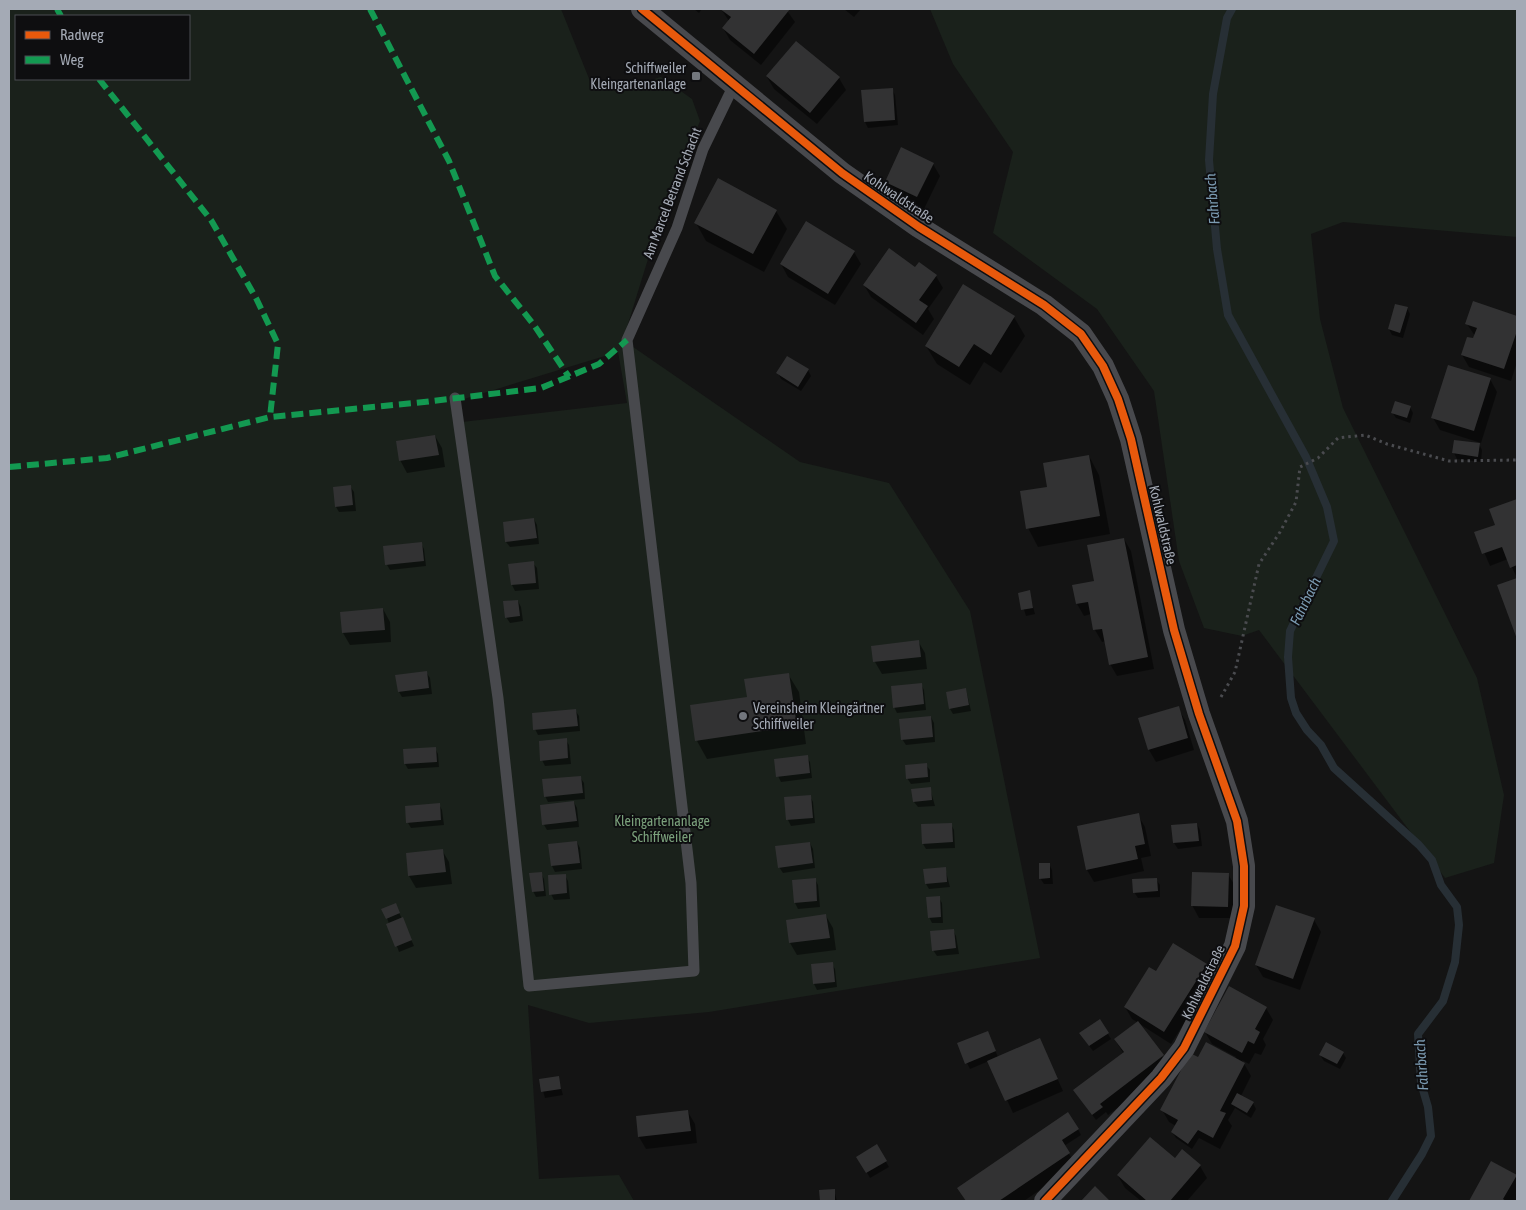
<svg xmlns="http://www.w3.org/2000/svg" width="1526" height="1210" viewBox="0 0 1526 1210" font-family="'Asap Condensed',sans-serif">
<rect width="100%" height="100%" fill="#141414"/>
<!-- green -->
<path fill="#1a211b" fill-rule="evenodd" d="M9,9H561L590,81L628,87L661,77L692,99L700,121L661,217L623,340L800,462L889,483L970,611L1040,958L709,1012L589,1023L528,1005L539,1179L619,1175L634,1201H9ZM16,16H189V79H16ZM618,352L627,403L453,423L451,403Z
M930,9H1517V237L1343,222L1311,234L1320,319L1343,408L1477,678L1504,795L1494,863L1445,878L1259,630L1242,636L1204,628L1179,561L1154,391L1097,309L993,233L1013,152L953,64Z"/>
<!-- shadow -->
<path fill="#0007" d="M694,9H702L699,13Z
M721,9H786L795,22L761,65L730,40L723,28L729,21Z
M844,9H861L854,17Z
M767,77L839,78L846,90L817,124L774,89Z
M892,89L895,95L898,125L868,128L865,122Z
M933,164L940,176L924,209L893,194L886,182Z
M776,211L787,229L764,272L706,241L696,223Z
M854,252L861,264L835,305L788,277L781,264Z
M916,268L936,276L943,288L928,309L934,319L923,335L871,297L864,285Z
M1474,303L1517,318V362L1511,381L1469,367L1462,355L1475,336L1467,324Z
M1407,308L1410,314L1403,338L1392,335L1389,329Z
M1014,317L1025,336L1001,373L984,362L970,385L937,364L926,346Z
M808,370L811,376L801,391L781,379L778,373Z
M1490,379L1497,392L1481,443L1440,430L1433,418Z
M1410,407L1413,413L1410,423L1396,418L1392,412Z
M435,436L442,448L445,467L407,473L400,460Z
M1479,444L1482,450L1481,462L1457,459L1454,453Z
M1089,456L1099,475L1110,534L1038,547L1028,528L1049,488Z
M350,486L354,492L356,511L339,512L336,507Z
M1517,501V578L1508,559L1490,566L1476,533L1496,526L1490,510Z
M534,519L537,525L539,544L510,547L506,542Z
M1124,539L1131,551L1154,669L1117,676L1110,664L1106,641L1102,642L1095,630L1091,614L1084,616L1077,604L1095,582Z
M421,543L424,549L426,566L390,570L387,565Z
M533,563L537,568L539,589L515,591L512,585L510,565Z
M1517,579V636L1499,586Z
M1029,592L1035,614L1026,616L1019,594Z
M518,601L521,607L523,621L510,623L506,617Z
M383,609L390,622L391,642L350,645L343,633L342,613Z
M918,641L925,653L927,669L882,674L875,662L873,647Z
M426,672L430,678L432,694L402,697L399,692Z
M788,674L799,692L806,744L707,759L697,741L748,698Z
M921,684L924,690L926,710L897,713L894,707Z
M966,689L971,711L953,714L950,709Z
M1178,708L1185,720L1194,750L1156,762L1149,750Z
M575,710L579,716L580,731L538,735L535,729Z
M931,717L934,723L935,742L906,745L902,739Z
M566,740L569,745L571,764L545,766L542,760Z
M435,748L438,754L439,767L408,769L405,764Z
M807,757L810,762L812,778L781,782L778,776Z
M926,765L930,770V782L911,784L907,778Z
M580,777L584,783L585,799L548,802L545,796Z
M930,788L935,806L918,807L914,802Z
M810,796L813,802L815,823L791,826L788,820L786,798Z
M574,802L577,808L579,827L547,830L544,825Z
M439,804L442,810L444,825L411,828L408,823Z
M1138,815L1145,827L1151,856L1141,858L1144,871L1094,882L1087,870Z
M951,824L954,830L955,848L926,849L923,844Z
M1197,824L1200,830L1202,846L1178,849L1174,843L1173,826Z
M577,842L580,848L582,869L555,872L552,866L550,845Z
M810,843L813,849L815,868L783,873L779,867Z
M442,850L449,862L452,884L416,888L409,876Z
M1049,864L1052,870L1053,884H1044L1040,878Z
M945,868L950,887L929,889L926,884Z
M541,873L544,879L546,896L536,897L533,891Z
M1228,874L1235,886L1234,918H1199L1192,905Z
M565,875L568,881L570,899L554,900L551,894Z
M815,879L818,885L820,907L798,909L795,903L793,881Z
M1156,879L1160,885V897L1138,898L1134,892Z
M939,898L942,903L943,923H932L929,917Z
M398,910L414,946L399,952L387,918Z
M826,916L833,928L836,950L797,955L790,943Z
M1314,920L1321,932L1300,990L1263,977L1256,965Z
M953,930L956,936L959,954L937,956L933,950Z
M832,964L835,969L837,987L817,990L814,984L812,966Z
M1206,965L1213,977L1171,1044L1138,1023L1170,1068L1108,1115L1106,1112L1096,1120L1078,1096L1124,1054L1115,1040L1137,1022L1132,1019L1125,1007L1156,972Z
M1266,1008L1273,1020L1263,1039L1266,1045L1261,1055L1255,1053L1249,1064L1242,1060L1251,1076L1241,1096L1253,1103L1256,1109L1251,1118L1235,1108L1228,1120L1232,1126L1220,1149L1199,1138L1192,1149L1176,1138L1172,1132L1176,1126L1169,1122L1162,1110L1199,1058L1235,1059L1236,1057L1212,1044L1205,1032Z
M1108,1034L1111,1039L1093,1051L1084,1039Z
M990,1038L998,1057L1040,1040L1063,1091L1013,1113L989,1061L970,1069L967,1063Z
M1343,1053L1346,1058L1340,1069L1324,1061L1320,1055Z
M558,1077L563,1095L545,1098L540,1080Z
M688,1112L695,1124L697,1143L646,1149L639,1137L637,1117Z
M1078,1129L1081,1135L1064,1146L1076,1165L1024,1201H966L959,1188Z
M877,1146L889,1167L870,1178L858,1157Z
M1175,1159L1200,1166L1207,1178L1187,1201H1141L1125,1188L1118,1176Z
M1492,1163L1516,1176V1201H1470Z
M834,1190L837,1201H821L820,1191Z"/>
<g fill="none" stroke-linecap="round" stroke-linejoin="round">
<!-- stream -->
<path stroke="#272f35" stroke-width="8" d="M1232,9L1227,18L1213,94L1209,160L1217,249L1228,315L1306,457L1327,507L1334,541L1290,631L1288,657L1291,698L1296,713L1307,730L1321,745L1334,768L1419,845L1432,860L1441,885L1457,907L1459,925L1455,962L1443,1001L1418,1034L1421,1083L1428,1107L1431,1136L1422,1154L1392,1201"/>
</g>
<!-- building -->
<path fill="#323233" d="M720,9H790L754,54L722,28L731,17Z
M796,41L840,77L810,113L766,76Z
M893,88L895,120L864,122L861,90Z
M901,147L934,163L917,197L885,182Z
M718,178L777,210L753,254L694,223Z
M806,221L855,251L828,294L780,264Z
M889,248L915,267L919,262L937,275L919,300L928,306L916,323L863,285Z
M963,284L1015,316L991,355L974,344L959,367L925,346Z
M1473,301L1517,316V331L1504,369L1461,355L1467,337L1473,338L1477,328L1465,324Z
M1395,304L1408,307L1400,333L1388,329Z
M787,356L809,369L798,387L776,373Z
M1448,365L1491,378L1474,431L1431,418Z
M1395,401L1411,406L1407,418L1391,413Z
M435,435L439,455L399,461L396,441Z
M1454,440L1480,443L1478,457L1452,453Z
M1089,455L1100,516L1026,529L1020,491L1047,487L1043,463Z
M351,485L353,505L335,507L333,487Z
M1517,499V565L1510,568L1502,547L1482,554L1474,532L1495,525L1489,509Z
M534,518L537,538L505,542L503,522Z
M1124,538L1148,657L1109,665L1102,629L1093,630L1088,602L1076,604L1072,585L1094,581L1087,545Z
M422,542L424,561L385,565L383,546Z
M534,561L536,583L511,585L508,564Z
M1517,578V639L1497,585Z
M1030,590L1033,608L1021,610L1018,593Z
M518,600L520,616L505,618L503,601Z
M383,608L385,630L342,633L340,612Z
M919,640L921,657L873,662L871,646Z
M427,671L429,688L398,692L395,675Z
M789,673L797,726L695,741L690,705L747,697L744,679Z
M922,683L924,704L893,708L891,686Z
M966,688L969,705L949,709L946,692Z
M1179,706L1188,738L1148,750L1138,718Z
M576,709L578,726L533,730L532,713Z
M931,716L933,737L901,740L899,719Z
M567,738L568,758L540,761L539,741Z
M436,747L437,762L404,764L403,749Z
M808,755L810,773L776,777L774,759Z
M927,763L928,777L906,779L905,765Z
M581,776L583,793L544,797L542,779Z
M931,787L932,800L913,802L911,789Z
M811,795L813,818L786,820L784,797Z
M574,801L577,821L542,825L540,805Z
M440,803L441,820L406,823L405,806Z
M1139,813L1145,844L1135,846L1138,859L1086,870L1077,826Z
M952,823L953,842L922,844L921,824Z
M1197,823L1199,841L1173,843L1171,825Z
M577,841L580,863L551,866L548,844Z
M810,842L813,863L778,868L775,846Z
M443,849L446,872L408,876L406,853Z
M1039,863H1050V878L1039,879Z
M946,867L947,882L925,884L923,869Z
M542,872L544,891L532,892L529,873Z
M1192,872L1229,873L1228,907L1191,906Z
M566,874L567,893L549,895L548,875Z
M816,878L817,901L794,903L792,880Z
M1157,878L1158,891L1133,893L1132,879Z
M940,896L941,917L928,918L926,897Z
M396,903L400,913L386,919L381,909Z
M1276,905L1315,918L1293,979L1255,965Z
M826,914L830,938L789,943L786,920Z
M403,917L412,940L395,947L386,924Z
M954,929L956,948L932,951L930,931Z
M1173,943L1207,964L1164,1032L1124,1007L1149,967L1156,971Z
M833,962L835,982L813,984L811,964Z
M1229,986L1267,1007L1255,1029L1260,1032L1254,1044L1248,1041L1242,1053L1204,1032Z
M1100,1019L1109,1033L1089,1046L1079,1033Z
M1138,1021L1164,1055L1100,1104L1103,1107L1092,1115L1073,1090L1124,1052L1114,1039Z
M988,1031L996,1051L965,1064L957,1043Z
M1040,1038L1058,1079L1005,1101L987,1061Z
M1206,1042L1245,1063L1220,1111L1226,1113L1213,1138L1198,1130L1188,1144L1171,1132L1178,1120L1160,1110L1190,1053L1198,1057Z
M1326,1042L1344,1052L1337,1064L1319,1055Z
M559,1076L561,1089L541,1092L539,1079Z
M1237,1093L1254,1102L1247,1113L1231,1104Z
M688,1110L691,1131L638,1137L636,1116Z
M1068,1112L1079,1129L1062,1140L1070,1153L999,1201H966L957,1188Z
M1150,1137L1175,1158L1182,1149L1201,1165L1170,1201H1147L1117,1175Z
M877,1144L887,1161L866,1173L856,1157Z
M1491,1161L1517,1175L1503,1199L1506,1201H1469Z
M1095,1186L1110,1201H1081Z
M835,1189V1201H820L819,1190Z"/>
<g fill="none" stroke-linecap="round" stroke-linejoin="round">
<!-- path -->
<path stroke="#4a4b4f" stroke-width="3" stroke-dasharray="2.5 4" stroke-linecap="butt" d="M1221,697L1235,672L1259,564L1280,532L1296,502L1300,467L1318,458L1338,438L1365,435L1387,444L1449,461L1517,460"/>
<!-- service -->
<path stroke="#48494d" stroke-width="11" d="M455,398L498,698L529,986L694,971L691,883L627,340L677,228L703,149L734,85"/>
<!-- minor -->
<path stroke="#48494d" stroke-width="22" d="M642,9L842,173L919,227L1044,305L1081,334L1103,366L1118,399L1131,439L1174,630L1199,714L1237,821L1244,866V906L1235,946L1184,1048L1161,1078L1045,1201"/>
<!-- quiet -->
<path stroke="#139951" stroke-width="6" stroke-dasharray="12 6" stroke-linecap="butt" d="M57,9L61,16
M370,9L449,161L495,276L534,325L569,377
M99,79L211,220L256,298L278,344L270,417
M9,467L107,458L270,417L424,402L541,388L599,364L627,340"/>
<defs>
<path id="cycleway" d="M642,9L842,173L919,227L1044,305L1081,334L1103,366L1118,399L1131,439L1174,630L1199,714L1237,821L1244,866V906L1235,946L1184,1048L1161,1078L1045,1201"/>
</defs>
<!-- cycleway casing -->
<use href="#cycleway" stroke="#0e0e10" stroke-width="11"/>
<!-- cycleway -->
<use href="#cycleway" stroke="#e8590c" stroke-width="8"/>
</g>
<!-- markers -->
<g fill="#72767d" stroke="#0e0e10" stroke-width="2">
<rect x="691" y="71" width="10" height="10" rx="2.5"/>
<circle cx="743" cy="716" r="5"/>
</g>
<g text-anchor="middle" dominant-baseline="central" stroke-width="4" stroke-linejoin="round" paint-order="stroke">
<!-- poi labels -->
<g font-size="14" fill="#a4aab5" stroke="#0e0e10" text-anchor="end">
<text x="686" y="68">Schiffweiler<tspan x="686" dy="16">Kleingartenanlage</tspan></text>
<text x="753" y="708" text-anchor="start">Vereinsheim Kleingärtner<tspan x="753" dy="16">Schiffweiler</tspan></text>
</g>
<!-- street labels -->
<g font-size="14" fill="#a4aab5" stroke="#0e0e10">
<text transform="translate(672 193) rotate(-69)">Am Marcel Betrand Schacht</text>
<text transform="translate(899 197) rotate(34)">Kohlwaldstraße</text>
<text transform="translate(1163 525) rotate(77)">Kohlwaldstraße</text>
<text transform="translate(1203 982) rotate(-64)">Kohlwaldstraße</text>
</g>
<!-- park labels -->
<g font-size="14" fill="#7ba17c" stroke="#0e0e10">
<text x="662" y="821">Kleingartenanlage<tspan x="662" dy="16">Schiffweiler</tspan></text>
</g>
<!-- water labels -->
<g font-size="15" font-style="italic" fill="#7b9ab1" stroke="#0e0e10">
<text transform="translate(1212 199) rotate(-95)">Fahrbach</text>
<text transform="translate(1305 601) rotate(-64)">Fahrbach</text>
<text transform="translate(1421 1065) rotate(-94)">Fahrbach</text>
</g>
</g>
<!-- border -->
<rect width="1526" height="1210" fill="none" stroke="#a4aab5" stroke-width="20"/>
<!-- legend -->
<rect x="15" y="15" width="175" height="65" fill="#0e0e10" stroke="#4a4c52"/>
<rect x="25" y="31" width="25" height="8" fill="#e8590c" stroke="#4a4c52"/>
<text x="60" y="40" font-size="15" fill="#a4aab5">Radweg</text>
<rect x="25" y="56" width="25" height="8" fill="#139951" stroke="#4a4c52"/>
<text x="60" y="65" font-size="15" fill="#a4aab5">Weg</text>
</svg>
